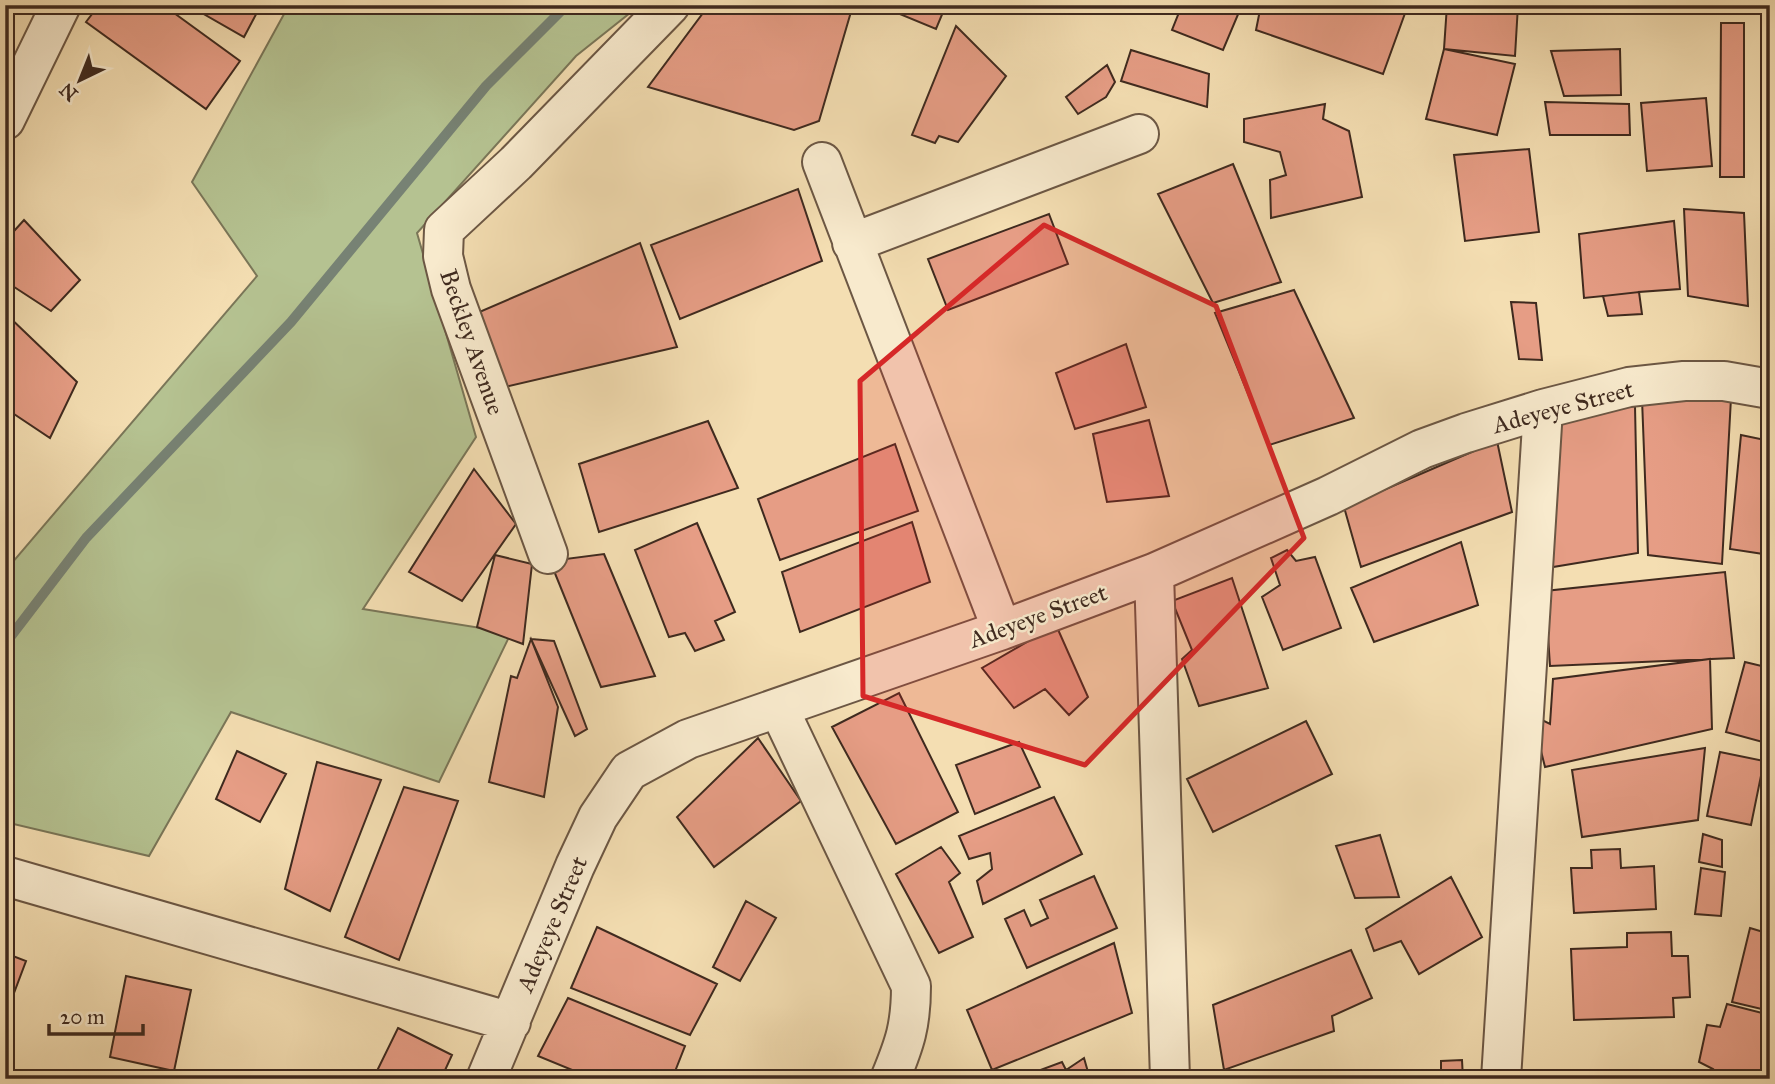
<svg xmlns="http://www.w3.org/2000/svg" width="1775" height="1084" viewBox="0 0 1775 1084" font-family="'IM FELL Great Primer',serif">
<rect width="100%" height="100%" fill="#f4deb2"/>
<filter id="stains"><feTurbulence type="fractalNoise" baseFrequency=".00286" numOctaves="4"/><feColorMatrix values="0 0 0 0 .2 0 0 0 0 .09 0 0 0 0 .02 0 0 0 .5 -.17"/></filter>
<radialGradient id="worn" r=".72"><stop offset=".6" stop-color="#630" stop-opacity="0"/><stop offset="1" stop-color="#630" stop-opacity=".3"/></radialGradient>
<!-- green -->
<path fill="#b5c291" stroke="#7a7658" stroke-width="2" d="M289,5H640L576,56L417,233L476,437L363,609L511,633L439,782L231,712L149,856L5,822V571L257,276L192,182Z"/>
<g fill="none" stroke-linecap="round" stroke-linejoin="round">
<!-- stream -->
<path stroke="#778274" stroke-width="10" d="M5,644L86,538L291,322L486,86L567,5"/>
</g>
<!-- building -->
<path fill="#e69d85" stroke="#3f2a1f" stroke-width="2" d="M99,5H163L240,61L206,109L86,22Z
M188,5H261L244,37Z
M709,5H853L819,121L794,130L648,87Z
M892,5H946L936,29L890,10Z
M1182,5H1242L1223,50L1172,30Z
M1261,5H1408L1383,74L1256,30Z
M1447,5H1518L1515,56L1444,49Z
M1721,23H1744V177H1720Z
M956,26L1006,76L958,142L939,136L935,143L912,135Z
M1444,49L1515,64L1497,135L1426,119Z
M1620,49L1621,95L1564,96L1551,51Z
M1131,50L1209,74L1207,107L1121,81Z
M1107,65L1115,82L1106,97L1078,114L1066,97Z
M1706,98L1712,166L1647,171L1641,103Z
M1545,102L1629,104L1630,135H1550Z
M1325,104L1323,119L1349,131L1362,197L1271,218L1270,180L1286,175L1280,152L1244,142V119Z
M1529,149L1539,232L1465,241L1454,155Z
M1233,164L1281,282L1213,303L1158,194Z
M798,189L822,261L680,319L651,245Z
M1684,209L1744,213L1748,306L1688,296Z
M1049,214L1068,264L948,310L928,259Z
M24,220L80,280L51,311L5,281V241Z
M1674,221L1680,289L1639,292L1642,314L1608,316L1603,296L1584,298L1579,234Z
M640,243L677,347L505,387L477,313Z
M1294,290L1354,418L1269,445L1215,313Z
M1639,292L1642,314L1608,316L1603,296Z
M1511,302L1536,303L1542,360L1519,359Z
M5,313L77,382L50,438L5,408Z
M1126,344L1146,407L1075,429L1056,373Z
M1731,398L1722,564L1648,555L1642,399Z
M1635,406L1638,553L1547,568L1554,411Z
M1149,420L1169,496L1107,502L1093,434Z
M708,421L738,488L599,532L579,464Z
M1741,435L1770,441V555L1730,549Z
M1497,441L1512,512L1361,567L1344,507Z
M895,444L918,511L780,560L758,499Z
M474,469L516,524L462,601L409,572Z
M912,522L930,582L800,632L782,572Z
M697,523L735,612L715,621L724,640L695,651L685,633L669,637L635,550Z
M1461,542L1478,605L1374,642L1351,588Z
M1287,550L1296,561L1315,557L1341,628L1283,650L1262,597L1280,585L1271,558Z
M604,554L655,676L601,687L550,561Z
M495,555L532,564L523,644L477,627Z
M1725,572L1734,658L1550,666L1545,591Z
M1232,578L1268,688L1199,706L1182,659L1192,650L1172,601Z
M1056,625L1088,697L1069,715L1045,689L1014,708L982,668Z
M531,639L558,707L544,797L489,782L511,676L517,678Z
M531,639L554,641L587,729L575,736Z
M1710,659L1712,729L1545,767L1532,715L1550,724L1553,679Z
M1745,662L1770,668V744L1726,732Z
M899,693L958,812L896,844L832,727Z
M1306,721L1332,774L1213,832L1187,779Z
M758,738L801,801L714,867L677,817Z
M1019,742L1040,787L975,814L956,765Z
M1705,748L1698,820L1582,837L1572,770Z
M237,751L286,774L260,822L216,799Z
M1720,752L1764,761L1751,825L1707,816Z
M317,762L381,780L330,911L285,889Z
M404,787L458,801L399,960L345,937Z
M1054,797L1082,854L983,904L977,881L992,869L990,853L969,859L959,836Z
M1770,802V830L1763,828Z
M1703,834L1722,840V867L1699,862Z
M1380,835L1399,897L1355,898L1336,846Z
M941,847L960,873L949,882L973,937L939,953L896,874Z
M1620,849L1621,868L1654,866L1656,909L1574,913L1571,868H1592L1591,850Z
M1701,868L1725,872L1721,916L1695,914Z
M1094,876L1117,928L1027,968L1005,919L1024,910L1031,926L1048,918L1040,900Z
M1451,877L1482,937L1419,974L1401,941L1374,951L1366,929Z
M746,901L776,918L740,981L713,967Z
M597,927L717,984L690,1035L571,988Z
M1750,928L1770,934V1011L1732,1002Z
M1671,932L1672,956H1688L1690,997L1673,998L1674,1017L1574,1020L1571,949L1627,947V933Z
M1114,943L1132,1013L992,1070L967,1010Z
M1351,950L1372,998L1332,1016L1334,1031L1224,1070L1213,1005Z
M5,953L26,961L5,1017Z
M126,976L191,990L174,1071L110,1057Z
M568,998L685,1046L672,1079H594L538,1056Z
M1727,1004L1770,1015V1079H1709L1713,1069L1699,1062L1707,1025L1720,1027Z
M398,1028L452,1055L441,1079H373Z
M1084,1058L1090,1079H1016L1062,1062L1066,1070Z
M1462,1060L1463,1079H1441V1061Z"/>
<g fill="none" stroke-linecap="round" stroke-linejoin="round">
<defs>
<path id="minor" d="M5,120L61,5
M822,162L1002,630
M852,243L1139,134
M548,554L451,289L443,256L444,230L516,163L670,5
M1154,573L1170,1079
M779,709L911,986C911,1025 905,1043 890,1079
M5,876L511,1022
M486,1079L575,866L598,817L629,771L688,739L1002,630L1154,573L1328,496L1422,449L1466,433L1543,409L1629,387L1684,381H1724L1770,389
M1501,1079L1543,409"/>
</defs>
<!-- minor casing -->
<use href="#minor" stroke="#6c5744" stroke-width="42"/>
<!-- minor -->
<use href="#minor" stroke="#f8eacd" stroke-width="38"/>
</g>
<!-- marked area -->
<path fill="#d62828" fill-opacity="0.2" stroke="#d62828" stroke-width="5" stroke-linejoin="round" d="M1044,225L1216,306L1304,538L1085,765L863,696L860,381Z"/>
<g text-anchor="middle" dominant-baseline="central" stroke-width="5" stroke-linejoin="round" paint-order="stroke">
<!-- street labels -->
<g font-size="24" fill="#3f2a1f" stroke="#f8eacd">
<text transform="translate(472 342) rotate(71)">Beckley Avenue</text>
<text transform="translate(1563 407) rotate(-15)">Adeyeye Street</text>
<text transform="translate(1038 616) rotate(-20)">Adeyeye Street</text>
<text transform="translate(552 924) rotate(-67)">Adeyeye Street</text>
</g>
</g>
<!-- margin -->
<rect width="1775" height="1084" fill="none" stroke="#f4deb2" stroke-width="28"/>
<rect x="7" y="7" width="1761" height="1070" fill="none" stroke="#3f2a1f" stroke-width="3.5"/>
<rect x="14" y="14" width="1747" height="1056" fill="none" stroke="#3f2a1f" stroke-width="2"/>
<!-- north arrow -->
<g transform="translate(80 80) rotate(223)" stroke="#f8eacd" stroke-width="5" paint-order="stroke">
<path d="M0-5L12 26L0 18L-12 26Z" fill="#3f2a1f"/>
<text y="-10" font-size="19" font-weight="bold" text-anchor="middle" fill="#3f2a1f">N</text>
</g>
<!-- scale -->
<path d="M49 1024v10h94v-10" fill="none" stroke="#3f2a1f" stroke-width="3.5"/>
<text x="60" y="1024" font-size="21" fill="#3f2a1f" stroke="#f8eacd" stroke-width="5" paint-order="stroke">20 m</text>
<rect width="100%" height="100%" filter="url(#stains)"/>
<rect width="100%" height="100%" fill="url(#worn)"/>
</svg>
